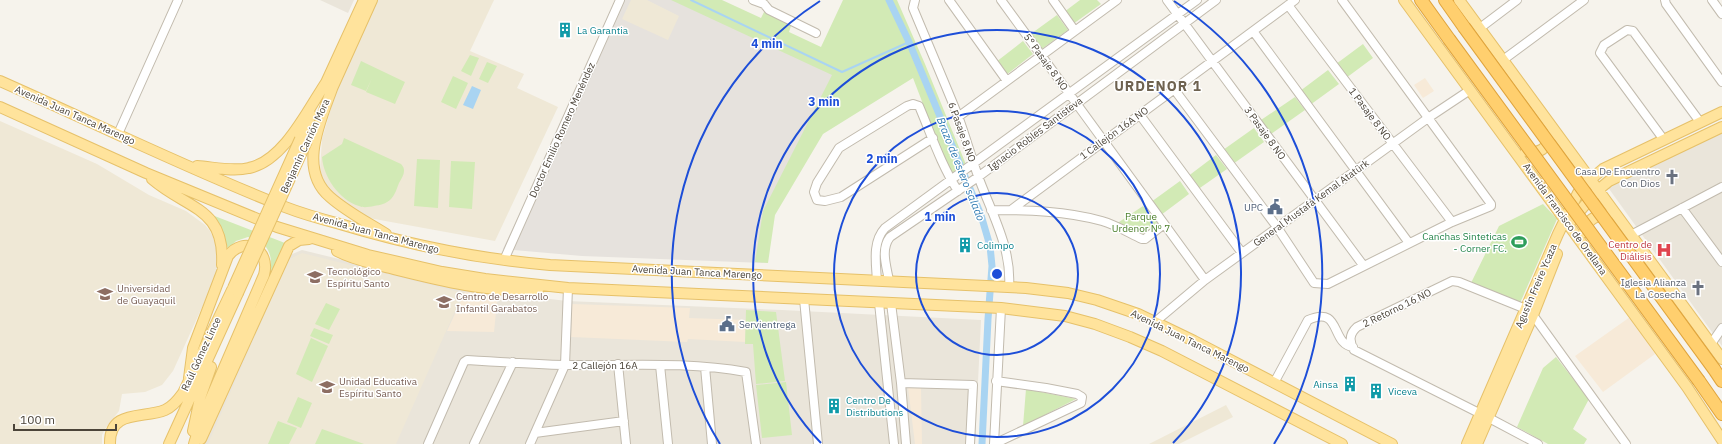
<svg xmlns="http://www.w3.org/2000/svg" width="1722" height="444" viewBox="0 0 1722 444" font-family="'IBM Plex Sans',sans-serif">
<rect width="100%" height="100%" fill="#f6f3ec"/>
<!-- residential -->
<path fill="#eae5da" d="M320,0H354L348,13Z
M1722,131V346L1607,186Z
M302,250L458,288L567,301L782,310L981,320L975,444H204L285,257Z"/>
<!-- commercial -->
<path fill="#f7ead8" d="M1425,78L1434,91L1423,98L1414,85Z
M465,292L495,295L497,302L494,332L447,331Z
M572,304L690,308L689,318L746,320L745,342L688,339L687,342L571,337Z
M1630,317L1655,354L1603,392L1575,356Z
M908,387L921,388L922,444H915Z"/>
<!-- industrial -->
<path fill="#e6e2dd" d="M620,0H683L834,73L773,211L767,263L582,256L503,249Z"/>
<!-- education -->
<path fill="#efe8d6" d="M378,0H494L470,51L524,74L517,88L558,107L495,241L369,218L336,197L325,184L320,170L322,139L337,88Z
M631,0H647L679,16L668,40L622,19Z
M0,121L97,164L149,195L186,211L205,225L210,231L217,245L219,269L214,281L173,371L162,385L145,392L122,394L119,411L105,429L102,435V444H0Z
M302,253L463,293L396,444H208L288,260Z
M1226,405L1233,417L1179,444H1149Z"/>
<!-- green -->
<path fill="#d2eab5" d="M671,0H722L761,18L765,10L792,23L789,32L821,47L843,0H897L925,64L967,167L951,177L913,78L823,134L775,215L768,263L755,262L763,211L832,75Z
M1080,0H1097L1101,4L1073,24L1064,12Z
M1057,15L1068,30L1039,51L1028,36Z
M1023,41L1033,54L1006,75L996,62Z
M1363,44L1373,58L1346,78L1336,64Z
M470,55L479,58L471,76L461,71Z
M361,61L405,82L395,104L366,92L372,78L366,91L351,85Z
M487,62L497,66L488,83L479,79Z
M1328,70L1339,84L1310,105L1300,91Z
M453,76L468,83L456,109L441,102Z
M1295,97L1305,110L1271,134L1261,120Z
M1254,128L1264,142L1233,164L1223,150Z
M344,138L401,164C407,170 403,176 399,183C397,188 395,195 391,199C386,204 380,205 374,206C369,207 363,208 359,206C339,200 323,176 322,157L342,144Z
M1216,155L1227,169L1197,190L1187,177Z
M417,159L440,160L438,208L414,206Z
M451,161L475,162L472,209L449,207Z
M1180,181L1189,194L1161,215L1151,202Z
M1543,204L1557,219L1520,303L1471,283L1499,226Z
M1143,206L1158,224L1141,235L1116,224Z
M212,215L285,243L268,278C275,258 270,242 248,237L236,241L228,249L219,223Z
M326,303L340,309L329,330L315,324Z
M746,310L776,312L785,381L756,384L753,344H745Z
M314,328L333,335L329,344L310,336Z
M311,338L328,346L312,382L296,374Z
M1556,357L1589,399L1573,429L1587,439L1584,444H1548L1517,427L1543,368Z
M786,382L792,435L762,438L756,385Z
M1026,389L1076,399L1023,426Z
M298,397L312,403L301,428L287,422Z
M278,421L297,428L289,444H268Z
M322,429L364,444H315Z"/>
<!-- water -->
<path fill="#a9d4f2" d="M472,86L481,90L473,109L463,105Z"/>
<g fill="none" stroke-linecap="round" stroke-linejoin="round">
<!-- stream -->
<path stroke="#a9d4f2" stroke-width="2" d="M691,0L842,72L909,42"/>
<!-- canal -->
<path stroke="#a9d4f2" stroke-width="7" d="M889,0L909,42L981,215L990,246L992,266L988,319L982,444"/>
<defs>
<path id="minor" d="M753,0L764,4
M915,0L913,8C928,44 943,79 958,116C965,135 971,156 978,176C991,212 1012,248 1009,287
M949,0L1007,81
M1001,0L1205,280
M1053,0L1075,31
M1167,0L1363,265
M1665,0L1666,4L1722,82
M1712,0L1722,14
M764,4L769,10L816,33
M1288,5L1452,222
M1480,28L1517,0
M1253,31L1409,243
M1503,60L1584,0
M1174,89L1277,227L1314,283L1328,284L1452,222L1491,206V204L1342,0
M1140,115L1242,253
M958,117L1117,0
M118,134L178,0
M933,138L841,197L825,201L817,200L814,192L817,183L839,148L907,106L913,104L919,106C931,134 941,165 958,191
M1664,140L1600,53L1604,45L1627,30L1633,31L1700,122
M1682,208L1722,262
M991,210C1028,210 1066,211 1102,221C1116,225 1129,233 1142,239H1145L1164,224
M1011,210L1295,0
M1631,235L1722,187
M504,260L620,0
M877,281C876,263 872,242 885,228L1197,0
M889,281C887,267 880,250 890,237L978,177L1216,0
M804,299L818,444
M879,303L894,444
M891,303L901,383L906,444
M1533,315L1626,444
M1155,322L1205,280L1428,118L1470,90
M1711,344L1722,328
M618,364L626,444
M660,365L668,444
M705,367L712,444
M996,381L1046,388L1077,394L1082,397L1081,403L994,444L1001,308
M901,383L973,385L970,444
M1274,383L1308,320C1342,305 1330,344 1353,347
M1481,414L1354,350C1349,341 1349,334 1357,327L1452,281L1459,282L1526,309
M1489,418L1538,444
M535,433L624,421
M428,444L464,362L467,360C499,362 532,364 564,365C624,366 686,361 746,372L756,444
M474,444L513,362
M530,444L565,365L568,288"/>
<path id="major" d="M1404,0L1687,387L1722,440
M1459,0L1722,359
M0,81C95,123 188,169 285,207C303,214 321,219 340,224C409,245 478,259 550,265L1026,288L1068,293L1097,300L1138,314L1194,341L1392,444
M333,86C321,120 297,169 330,197C347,212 367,222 386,234
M324,87L364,0
M330,93L372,0
M0,107L146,173L277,227L368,255L442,272L485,279L568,288L1001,308L1065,316L1095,324L1130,337L1162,351L1342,444
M300,139L311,115
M1526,151C1538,155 1549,148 1550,135
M197,166C213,167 232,172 249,168C284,161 308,109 327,81
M152,179C188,210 225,207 222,265
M1572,220L1598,190L1609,181L1722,127
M1584,232C1587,220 1595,215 1607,215
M337,251C354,260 372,263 390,268C438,280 488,293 538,290
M189,378L193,348L228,256C244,235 271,249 264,275L201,421L194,444
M193,431L200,398L211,367
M201,439L289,246L299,240L309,239
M110,444C109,409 143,419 165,410C172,407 178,400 183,393L232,290
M169,444L238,293
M1467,444L1558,234L1578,193L1585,184L1603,169L1722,112
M1477,444L1533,315L1557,254"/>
<path id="highway" d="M1421,0L1449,39
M1445,0L1464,27
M1714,369L1722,381
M1699,381L1722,414"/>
</defs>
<!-- minor casing -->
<use href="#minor" stroke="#c2bbae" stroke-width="10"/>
<!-- major casing -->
<use href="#major" stroke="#e6c16a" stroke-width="12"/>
<!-- highway casing -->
<use href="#highway" stroke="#e0a43c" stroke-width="14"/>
<!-- minor -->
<use href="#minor" stroke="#fff" stroke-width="8"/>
<!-- major -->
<use href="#major" stroke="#ffe39c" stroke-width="10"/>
<!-- highway -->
<use href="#highway" stroke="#ffcf6e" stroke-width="12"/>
<defs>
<path id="major-bridge" d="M233,288L300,139
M238,293L307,141"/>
<path id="highway-bridge" d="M1464,27L1714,369
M1449,39L1699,381"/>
</defs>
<!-- major-bridge casing -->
<use href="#major-bridge" stroke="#e6c16a" stroke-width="12" stroke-linecap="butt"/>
<!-- highway-bridge casing -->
<use href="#highway-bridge" stroke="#e0a43c" stroke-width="14" stroke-linecap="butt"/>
<!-- major-bridge -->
<use href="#major-bridge" stroke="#ffe39c" stroke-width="10"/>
<!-- highway-bridge -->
<use href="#highway-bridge" stroke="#ffcf6e" stroke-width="12"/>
</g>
<!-- distance rings -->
<g fill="none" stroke="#1d4ed8" stroke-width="2">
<circle cx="997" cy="274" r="81"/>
<circle cx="997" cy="274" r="163"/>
<path d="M821 443A244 244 0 1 1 1173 443"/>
<path d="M720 444A325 325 0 0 1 820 1M1174 1A325 325 0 0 1 1274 444"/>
</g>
<!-- icons -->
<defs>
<symbol id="building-bare" viewBox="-9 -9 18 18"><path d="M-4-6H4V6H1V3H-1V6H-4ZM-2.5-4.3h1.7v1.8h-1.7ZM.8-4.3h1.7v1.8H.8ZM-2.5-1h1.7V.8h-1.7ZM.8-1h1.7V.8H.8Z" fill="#0f9aa8" stroke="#fff" stroke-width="2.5" paint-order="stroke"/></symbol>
<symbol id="church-bare" viewBox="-9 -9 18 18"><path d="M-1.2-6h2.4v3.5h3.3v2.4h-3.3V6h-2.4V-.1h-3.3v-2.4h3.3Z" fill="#6b7280" stroke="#fff" stroke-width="2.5" paint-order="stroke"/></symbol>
<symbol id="civic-bare" viewBox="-9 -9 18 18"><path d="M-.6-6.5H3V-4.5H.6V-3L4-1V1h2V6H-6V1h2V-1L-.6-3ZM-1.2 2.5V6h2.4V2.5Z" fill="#5c6f8a" stroke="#fff" stroke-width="2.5" paint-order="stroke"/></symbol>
<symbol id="stadium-bare" viewBox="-9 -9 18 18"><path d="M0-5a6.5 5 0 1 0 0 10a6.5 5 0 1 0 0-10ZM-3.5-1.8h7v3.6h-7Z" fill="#2e9e5b" stroke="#fff" stroke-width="2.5" paint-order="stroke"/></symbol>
<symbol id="hospital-bare" viewBox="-9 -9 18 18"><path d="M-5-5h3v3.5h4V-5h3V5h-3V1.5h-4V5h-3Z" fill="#e0444e" stroke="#fff" stroke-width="2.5" paint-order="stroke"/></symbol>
<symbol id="university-bare" viewBox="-9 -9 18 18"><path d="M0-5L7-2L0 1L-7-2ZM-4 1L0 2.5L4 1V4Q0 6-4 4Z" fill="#8d6e63" stroke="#fff" stroke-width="2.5" paint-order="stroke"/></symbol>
<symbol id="school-bare" viewBox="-9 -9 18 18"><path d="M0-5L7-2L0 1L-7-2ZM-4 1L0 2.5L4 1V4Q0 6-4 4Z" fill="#8d6e63" stroke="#fff" stroke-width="2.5" paint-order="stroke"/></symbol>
</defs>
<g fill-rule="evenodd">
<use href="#building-bare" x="554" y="19" width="22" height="22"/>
<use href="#church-bare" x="1661" y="166" width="22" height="22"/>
<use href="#civic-bare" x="1264" y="196" width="22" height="22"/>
<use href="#stadium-bare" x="1508" y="231" width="22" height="22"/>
<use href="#building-bare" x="954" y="234" width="22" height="22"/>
<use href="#hospital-bare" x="1653" y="239" width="22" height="22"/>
<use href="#university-bare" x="304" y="266" width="22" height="22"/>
<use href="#church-bare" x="1687" y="277" width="22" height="22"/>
<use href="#university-bare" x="94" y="283" width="22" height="22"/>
<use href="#school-bare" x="433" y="291" width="22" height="22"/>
<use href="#civic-bare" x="716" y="313" width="22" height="22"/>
<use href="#building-bare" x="1339" y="373" width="22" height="22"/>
<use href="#school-bare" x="316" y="376" width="22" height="22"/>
<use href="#building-bare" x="1365" y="380" width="22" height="22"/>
<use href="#building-bare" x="823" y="395" width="22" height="22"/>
</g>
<g text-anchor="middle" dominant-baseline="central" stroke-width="3" stroke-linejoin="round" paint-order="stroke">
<!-- culture labels -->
<g font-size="10" fill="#0d838f" stroke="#fff" text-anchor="start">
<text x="577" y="30">La Garantia</text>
<text x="977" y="245">Colimpo</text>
<text x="1338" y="384" text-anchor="end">Ainsa</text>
<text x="1388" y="391">Viceva</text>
<text x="846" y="400">Centro De<tspan x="846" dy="12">Distributions</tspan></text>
</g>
<!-- street labels -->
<g font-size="10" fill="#4b4439" stroke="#fff">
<text transform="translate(1046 62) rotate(54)">5° Pasaje 8 NO</text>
<text transform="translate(1370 114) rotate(53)">1 Pasaje 8 NO</text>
<text transform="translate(75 115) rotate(24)">Avenida Juan Tanca Marengo</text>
<text transform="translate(562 130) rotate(-66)">Doctor Emilio Romero Menéndez</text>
<text transform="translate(962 132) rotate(70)">6 Pasaje 8 NO</text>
<text transform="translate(1114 133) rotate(-36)">1 Callejón 16A NO</text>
<text transform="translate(1265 133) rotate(54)">3 Pasaje 8 NO</text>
<text transform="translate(1035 134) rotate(-37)">Ignacio Robles Santisteva</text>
<text transform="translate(305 146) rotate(-65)">Benjamín Carrión Mora</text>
<text transform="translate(1311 203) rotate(-36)">General Mustafá Kemal Atatürk</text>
<text transform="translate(1565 219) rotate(54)">Avenida Francisco de Orellana</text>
<text transform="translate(376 233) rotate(15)">Avenida Juan Tanca Marengo</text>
<text transform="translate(697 272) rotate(3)">Avenida Juan Tanca Marengo</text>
<text transform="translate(1536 286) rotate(-67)">Agustín Freire Ycaza</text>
<text transform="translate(1397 308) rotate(-26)">2 Retorno 16 NO</text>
<text transform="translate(1190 341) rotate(26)">Avenida Juan Tanca Marengo</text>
<text transform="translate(201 354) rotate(-65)">Raúl Gómez Lince</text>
<text x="605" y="365">2 Callejón 16A</text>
</g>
<!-- worship labels -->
<g font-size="10" fill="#5b616d" stroke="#fff" text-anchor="end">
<text x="1660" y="171">Casa De Encuentro<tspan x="1660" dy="12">Con Dios</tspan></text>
<text x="1686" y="282">Iglesia Alianza<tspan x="1686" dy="12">La Cosecha</tspan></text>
</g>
<!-- service labels -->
<g font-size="10" fill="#4e5e75" stroke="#fff" text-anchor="end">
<text x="1263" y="207">UPC</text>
<text x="739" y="324" text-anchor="start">Servientrega</text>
</g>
<!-- park labels -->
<g font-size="10" fill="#4a7f2a" stroke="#fff">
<text x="1141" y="216">Parque<tspan x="1141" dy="12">Urdenor Nº 7</tspan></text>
</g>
<!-- leisure labels -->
<g font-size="10" fill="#27864d" stroke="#fff" text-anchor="end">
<text x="1507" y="236">Canchas Sinteticas<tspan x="1507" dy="12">- Corner FC.</tspan></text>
</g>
<!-- health labels -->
<g font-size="10" fill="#be3a42" stroke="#fff" text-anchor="end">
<text x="1652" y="244">Centro de<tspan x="1652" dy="12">Diálisis</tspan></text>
</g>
<!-- education labels -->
<g font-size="10" fill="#785e54" stroke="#fff" text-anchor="start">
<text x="327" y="271">Tecnológico<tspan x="327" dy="12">Espíritu Santo</tspan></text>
<text x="117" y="288">Universidad<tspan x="117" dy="12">de Guayaquil</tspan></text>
<text x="456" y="296">Centro de Desarrollo<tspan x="456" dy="12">Infantil Garabatos</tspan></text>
<text x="339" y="381">Unidad Educativa<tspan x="339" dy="12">Espíritu Santo</tspan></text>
</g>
<!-- water labels -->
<g font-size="11" font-style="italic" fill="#2e7ab2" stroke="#fff">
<text transform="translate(961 169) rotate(68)">Brazo de estero salado</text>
</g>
<!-- district labels -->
<g font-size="14" font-weight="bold" letter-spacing="1" fill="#6e6250" stroke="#fff">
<text x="1158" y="86">URDENOR 1</text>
</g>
</g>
<circle cx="997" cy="274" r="6" fill="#1d4ed8" stroke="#fff" stroke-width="2"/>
<g font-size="12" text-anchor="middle" font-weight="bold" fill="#1d4ed8" stroke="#fff" stroke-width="3" stroke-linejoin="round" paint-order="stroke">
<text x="767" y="48">4 min</text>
<text x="824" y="106">3 min</text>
<text x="882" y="163">2 min</text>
<text x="940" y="221">1 min</text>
</g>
<!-- scale -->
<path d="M14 424v6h102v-6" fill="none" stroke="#4b4439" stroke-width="2"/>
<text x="20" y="424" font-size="12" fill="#4b4439" stroke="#ffffff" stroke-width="3" paint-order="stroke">100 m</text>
</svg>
